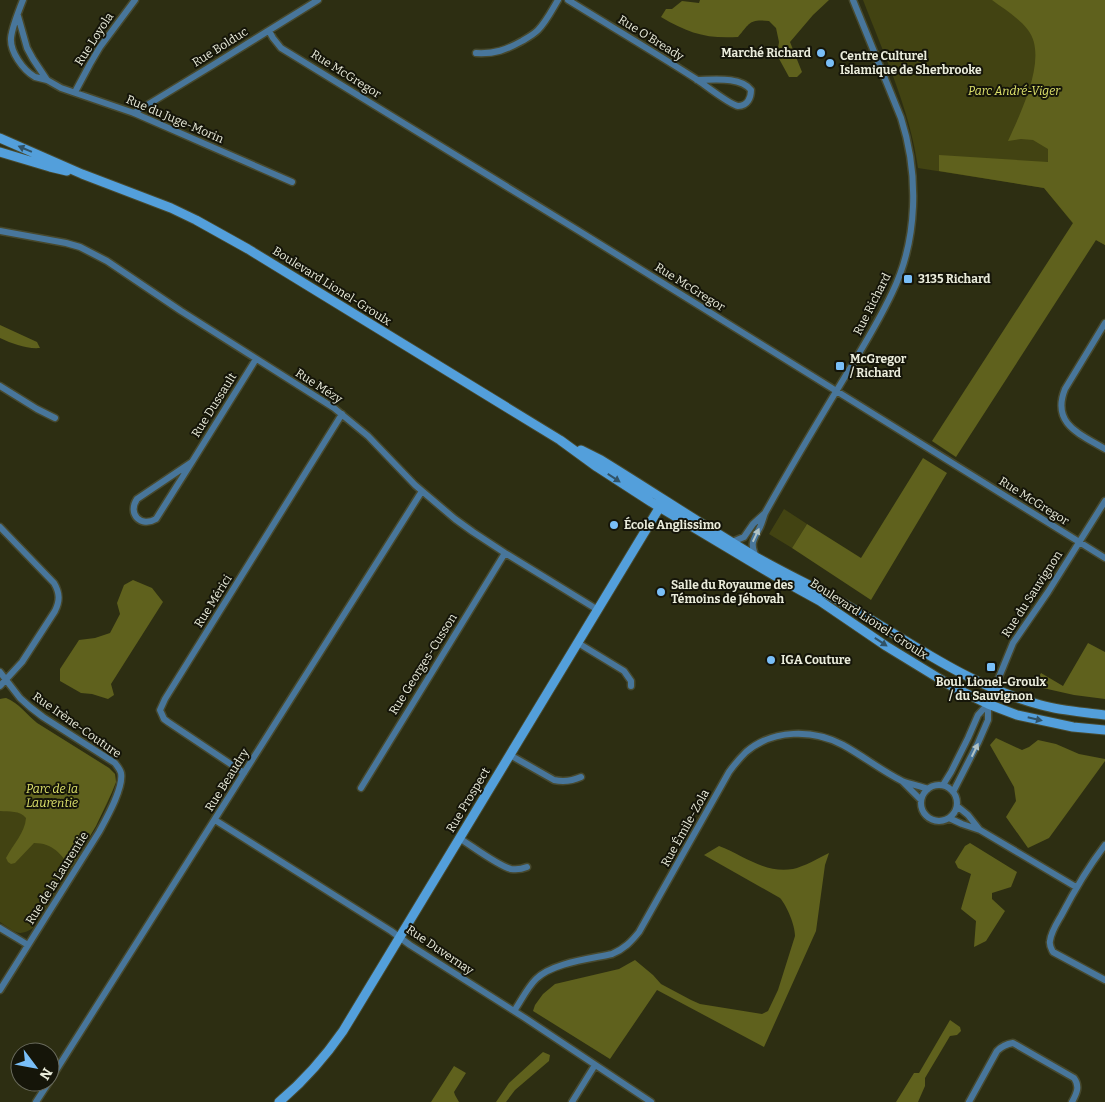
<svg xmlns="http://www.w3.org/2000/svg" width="1105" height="1102" viewBox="0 0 1105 1102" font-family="Bitter,serif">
<rect width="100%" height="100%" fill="#2d2e12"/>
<!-- green -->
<path fill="#424312" d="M863,0H1105V245L1079,231L1044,188L918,168C910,109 884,55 863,0Z
M784,509L807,524L792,548L769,534Z
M6,698C19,703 27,715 37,723L109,768L115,774L116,782L107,804L84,847L33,928C18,938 14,931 0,922V699Z"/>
<!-- forest -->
<path fill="#5f611d" d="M700,0H829L813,15L790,42L802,72L797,77H789L777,55L779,42L776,28L769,21C749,19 750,23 738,37C706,39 688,33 661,17L666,9H672L682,1L699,3Z
M992,0H1105V245L1096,240L956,457L932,441L1073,223L1044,188L939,171V155L1048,162V149L1033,140L1021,139L1008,141C1020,114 1049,57 1028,30C1019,18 1004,9 992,0Z
M0,325L37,342L40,348C26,349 13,344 0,338Z
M923,458L947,473L871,600L792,548L807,524L861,558Z
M133,580L152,588L163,602L111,684L114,695L108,699L92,694L81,693L60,681V669L79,640L95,638L110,633L120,614L117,603L124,585Z
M1088,643L1105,652V699L1074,695L1034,686L1041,673L1063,686Z
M6,698C19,703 27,715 37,723L109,768L115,774L116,782L112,792L96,826L71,868C61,854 53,843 34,843L15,863L11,864L8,862L6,858C13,844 25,833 26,818C20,810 9,812 0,811V699Z
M996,738L1022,750L1029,747L1038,740L1056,744L1079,754L1105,759V761L1049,838L1028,848L1006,817L1016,801L1014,787L990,745Z
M970,843L1017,872L1011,887L992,893V899L1005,911L986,941L974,947L976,921L961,909L971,874L958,868L955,862L965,846Z
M719,846C743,855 765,874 793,869C803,867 819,858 829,853L825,865L816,931L764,1047L657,990L610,1059L533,1011L535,1005L543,994L555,984L619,969L635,960L653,975L661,984L691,1000L700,1004L762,1014L768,1011L778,990L795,936C795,925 787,906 780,898L704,855Z
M950,1020L960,1027L961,1031L957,1035L950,1036L925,1078V1086L918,1102H896L914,1073H919Z
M543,1052L550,1055L549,1061L515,1090L506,1102H496L509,1083Z
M454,1066L466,1073L454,1092L455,1095L459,1102H431Z"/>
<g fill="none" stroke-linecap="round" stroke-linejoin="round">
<defs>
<path id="street" d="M568,0C610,26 654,52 696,79C705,85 730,105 738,106C748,106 751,97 751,90C740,76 712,80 697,80
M18,16L27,48L33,59L47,80C43,79 39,78 35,77C23,70 10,52 11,38C12,28 19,10 23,0
M269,31L273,38L281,48L579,231L1105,558
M476,53C495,54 506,50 522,41C527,38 533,35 538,30C546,22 552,10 558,0
M47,80L61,88L134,113L292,182
M75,92L90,64L100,47L135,0
M134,113L213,65L318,0
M0,231L66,243L80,247L107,261L181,311L334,408L368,436L415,485L455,519L473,532L505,553L598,610
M1105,323L1065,389C1051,424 1080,434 1105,449
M0,386L37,409L55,418
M192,462L156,519C141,528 127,514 137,499Z
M192,462L256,359
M0,527L54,583C60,593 60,601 55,611L22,662L0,686
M732,542L744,537L753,524L764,514
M756,557C750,543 753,541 759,529C762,524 763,518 765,513C789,470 814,428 840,385C858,355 877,325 892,293C918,240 919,174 901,118L853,0
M578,643L624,671L631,681V686
M0,672L20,698L30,707L43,717L115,763C117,766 120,769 121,773C124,788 106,819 99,832L0,990
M510,755L554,780C564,782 572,781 581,777
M244,773L168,722L164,719L160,710L165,699L342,414
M903,782L921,800
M921 803a18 18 0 1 1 36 0a18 18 0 1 1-36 0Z
M943,785L951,772L968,738L978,715L988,704
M361,788L505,553
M953,792L978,743L988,720V704L1013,643L1048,592L1105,501
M957,806L968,815L979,829
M949,818L962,824L980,830L1076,887
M215,820L391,931L410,945L525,1018L651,1102
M459,838C472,846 498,866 511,869C517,870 522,869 527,867
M1105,845C1088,867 1074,891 1061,916C1057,923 1051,932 1050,941C1049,945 1051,948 1053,952L1105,980
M0,928L28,945
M514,1011C521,1001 527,988 536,979C552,963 589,959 612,954C624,949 631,942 639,932L729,772C734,765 740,758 746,752C773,729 813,729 843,745C863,756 882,771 902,781C910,784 919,786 928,789
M50,1080L422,491
M36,1102L49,1082
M572,1102L595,1065
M969,1102L997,1051C1002,1046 1006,1044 1013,1043L1074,1078C1080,1086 1077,1093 1072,1102"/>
<path id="secondary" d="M0,138L82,174L171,208L196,220L248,249L560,440L597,467L651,502L780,579L820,601L886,646L953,687L988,704L1017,715L1073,727L1105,730
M0,152L50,167L67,171
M581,450L601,460C653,492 704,526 756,557C784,573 814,587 843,603C907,640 968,686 1041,705C1062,711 1084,712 1105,715
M279,1102C304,1081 325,1057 343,1031L664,500"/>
</defs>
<!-- street casing -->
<use href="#street" stroke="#47492e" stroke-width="9"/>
<!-- secondary casing -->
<use href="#secondary" stroke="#47492e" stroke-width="11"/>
<!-- street -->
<use href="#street" stroke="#48769b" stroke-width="6"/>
<!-- secondary -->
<use href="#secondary" stroke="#539fdb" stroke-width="9"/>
</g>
<!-- one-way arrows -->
<defs><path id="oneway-solid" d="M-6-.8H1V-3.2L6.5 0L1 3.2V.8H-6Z" transform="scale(1.25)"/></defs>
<g fill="#315367">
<use href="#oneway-solid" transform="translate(25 149) rotate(-157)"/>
<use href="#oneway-solid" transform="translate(614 478) rotate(33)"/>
<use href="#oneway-solid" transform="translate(881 642) rotate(34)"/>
<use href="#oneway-solid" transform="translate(1035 719) rotate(13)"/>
</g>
<g fill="#b1c3c5">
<use href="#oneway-solid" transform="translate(756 535) rotate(-65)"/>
<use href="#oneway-solid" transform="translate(975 750) rotate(-64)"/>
</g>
<!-- markers -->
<g fill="#79bff8" stroke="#151509" stroke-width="2">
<circle cx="821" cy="53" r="5"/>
<circle cx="830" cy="63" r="5"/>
<rect x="903" y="274" width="10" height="10" rx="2.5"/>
<rect x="835" y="361" width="10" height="10" rx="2.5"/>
<circle cx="614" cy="525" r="5"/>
<circle cx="661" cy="592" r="5"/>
<circle cx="771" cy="660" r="5"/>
<rect x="986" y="662" width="10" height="10" rx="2.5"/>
</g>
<g text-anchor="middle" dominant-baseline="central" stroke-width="4" stroke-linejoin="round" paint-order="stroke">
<!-- street labels -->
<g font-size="12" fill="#eaecdb" stroke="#151509">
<text transform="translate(651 38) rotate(32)">Rue O'Bready</text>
<text transform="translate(94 39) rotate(-57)">Rue Loyola</text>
<text transform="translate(220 47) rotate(-32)">Rue Bolduc</text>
<text transform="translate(346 74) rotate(32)">Rue McGregor</text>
<text transform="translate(175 119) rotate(23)">Rue du Juge-Morin</text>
<text transform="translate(332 286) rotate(32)">Boulevard Lionel-Groulx</text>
<text transform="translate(690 287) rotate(32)">Rue McGregor</text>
<text transform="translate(872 304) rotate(-63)">Rue Richard</text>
<text transform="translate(319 386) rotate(33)">Rue Mézy</text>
<text transform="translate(214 405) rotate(-58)">Rue Dussault</text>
<text transform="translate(1034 501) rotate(32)">Rue McGregor</text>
<text transform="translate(1032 594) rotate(-57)">Rue du Sauvignon</text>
<text transform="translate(213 601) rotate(-58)">Rue Mérici</text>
<text transform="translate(869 619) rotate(33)">Boulevard Lionel-Groulx</text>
<text transform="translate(423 664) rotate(-58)">Rue Georges-Cusson</text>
<text transform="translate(77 725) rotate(35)">Rue Irène-Couture</text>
<text transform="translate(227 780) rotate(-58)">Rue Beaudry</text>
<text transform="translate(468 800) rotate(-59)">Rue Prospect</text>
<text transform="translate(685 828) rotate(-61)">Rue Émile-Zola</text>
<text transform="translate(57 878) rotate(-58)">Rue de la Laurentie</text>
<text transform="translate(440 950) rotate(34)">Rue Duvernay</text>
</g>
<!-- poi labels -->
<g font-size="12" font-weight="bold" fill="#eaecdb" stroke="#151509" text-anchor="start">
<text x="811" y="53" text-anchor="end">Marché Richard</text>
<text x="840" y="56">Centre Culturel<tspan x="840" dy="14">Islamique de Sherbrooke</tspan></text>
<text x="918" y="279">3135 Richard</text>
<text x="850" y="359">McGregor<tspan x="850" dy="14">/ Richard</tspan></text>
<text x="624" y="525">École Anglissimo</text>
<text x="671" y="585">Salle du Royaume des<tspan x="671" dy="14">Témoins de Jéhovah</tspan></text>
<text x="781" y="660">IGA Couture</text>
<text x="991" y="682" text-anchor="middle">Boul. Lionel-Groulx<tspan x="991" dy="14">/ du Sauvignon</tspan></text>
</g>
<!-- park labels -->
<g font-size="12" font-style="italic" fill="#dee26c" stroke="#151509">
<text x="1014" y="91">Parc André-Viger</text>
<text x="52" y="789">Parc de la<tspan x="52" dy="14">Laurentie</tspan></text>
</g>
</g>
<!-- north arrow -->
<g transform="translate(35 1067) rotate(122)"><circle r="24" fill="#151509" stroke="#6a6b5d"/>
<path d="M0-4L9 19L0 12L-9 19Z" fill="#79bff8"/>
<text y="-8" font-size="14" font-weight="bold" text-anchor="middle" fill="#eaecdb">N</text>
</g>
</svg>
